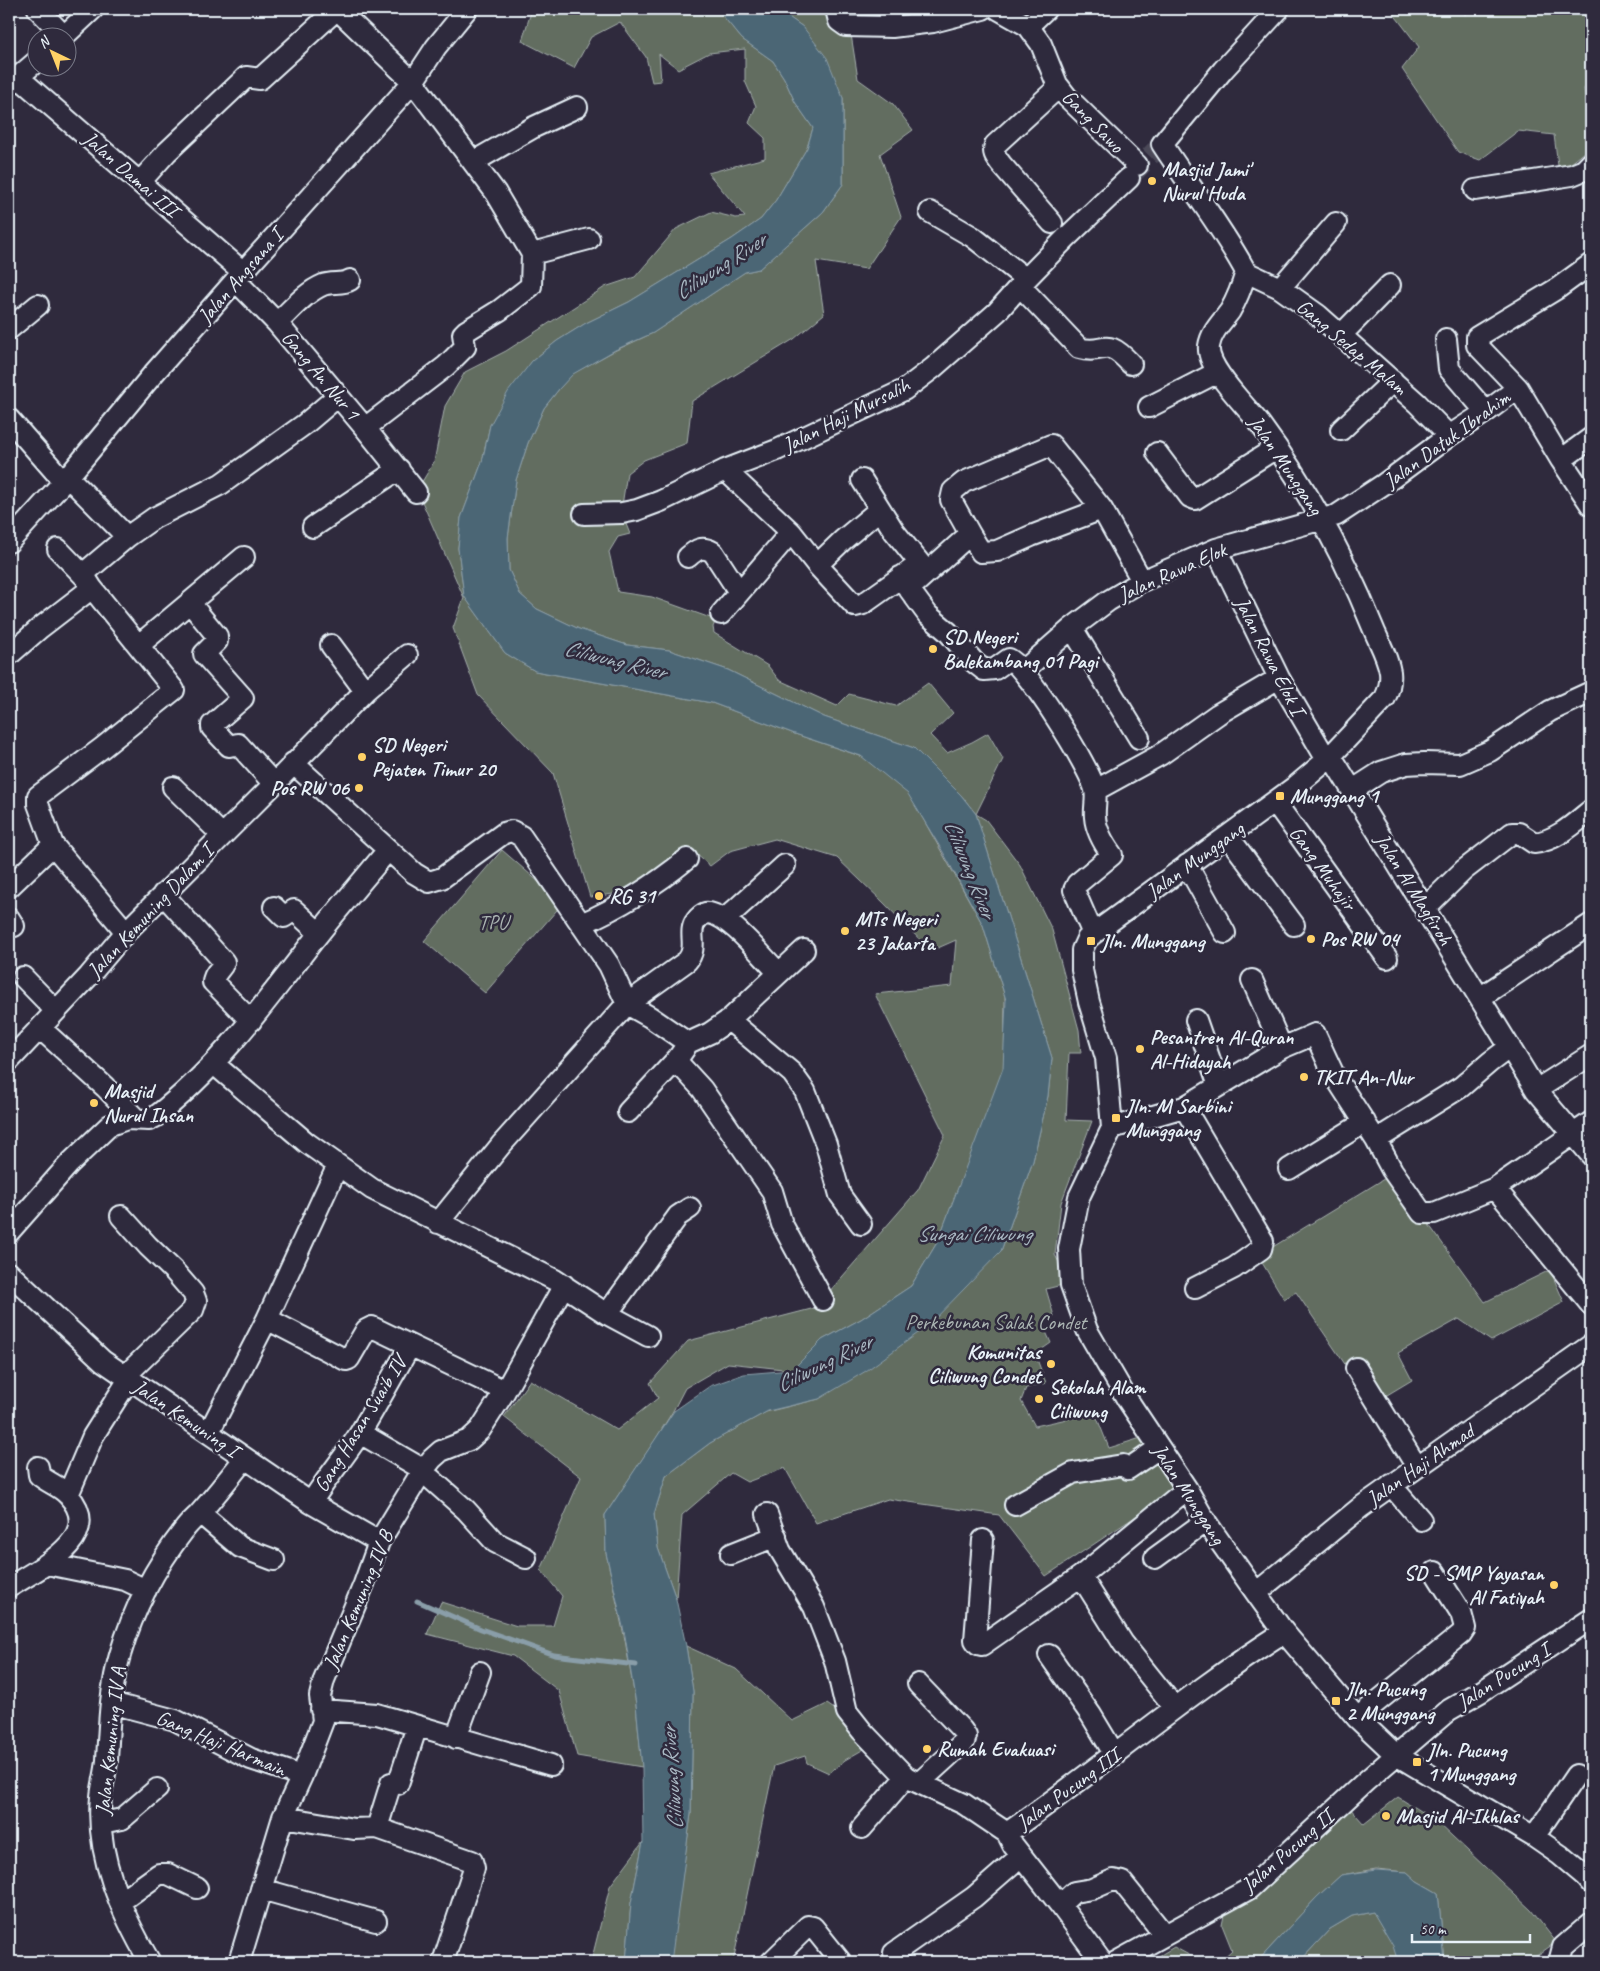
<svg xmlns="http://www.w3.org/2000/svg" width="1600" height="1971" viewBox="0 0 1600 1971" font-family="Caveat,sans-serif">
<rect width="100%" height="100%" fill="#2f2a3d"/>
<filter id="ink" filterUnits="userSpaceOnUse"><feTurbulence type="fractalNoise" baseFrequency=".02" numOctaves="2"/><feDisplacementMap in="SourceGraphic" scale="10" xChannelSelector="R" yChannelSelector="G"/><feConvolveMatrix kernelMatrix="1 2 1 2 8 2 1 2 1" color-interpolation-filters="sRGB"/></filter>
<g filter="url(#ink)">
<!-- green -->
<path fill="#626d61" stroke="#a5afac" d="M532,9H717L742,39L773,61L784,78L795,102L813,128L807,148L776,200L761,219L732,239L629,302L586,323L557,341L532,361L490,425L482,462L461,518L458,548L464,596L505,653L535,671L712,703L795,734L863,757L909,794L983,925L1005,997L1004,1068L938,1241L911,1286L861,1319L822,1340L792,1370L728,1363L685,1388L673,1411L655,1440L605,1515L606,1553L625,1640L636,1704L642,1767L577,1756L559,1691L513,1656L427,1634L441,1602L517,1626H553L562,1596L541,1570L581,1477L504,1417L530,1380L617,1430L658,1398L650,1383L688,1341L815,1308L918,1190L945,1135L875,994L952,986L956,940L931,951L883,902L837,858L775,839L730,851L710,866L689,848L629,892L590,897L553,773L478,695L453,628L464,598L417,490L434,462L445,406L465,372L506,351L605,287L635,277L676,229L711,212L736,218L745,217L708,173L765,158V138L749,123L756,106L745,81V49L709,53L678,69L659,54L661,81L652,82L646,57L620,22L591,37L574,68L522,41Z
M777,9H847L858,79L893,104L913,130L880,154L901,217L866,269L816,261L824,314L794,339L692,401L687,443L644,460L627,473L621,512L630,534L618,537L609,552L618,592L652,597L716,620L713,627L714,633L768,666L779,680L837,706L849,694L896,706L928,683L953,713L930,735L947,753L972,742L988,733L1003,759L976,814L986,820L1020,865L1052,930L1079,1030L1081,1053H1069L1066,1120L1092,1121L1061,1203L1055,1255L1070,1283L1046,1289L1054,1316L1042,1323L1051,1343L1035,1354L1046,1383L1026,1388L1021,1401L1035,1426L1095,1413L1109,1448L1141,1438L1186,1489L1171,1493L1046,1576L999,1515L888,1499L816,1523L785,1468L747,1482L731,1473L682,1515L676,1599L658,1548L654,1514L666,1476L710,1443L766,1412L819,1399L1001,1251L1033,1161L1048,1096L1052,1058L976,814L961,795L914,748L824,717L728,670L669,650L627,645L579,629L537,609L520,594L509,570L508,538L516,480L528,443L544,408L559,389L572,374L614,351L653,333L745,272L759,269L823,212L843,184V98L803,27Z
M1390,9H1462L1465,15L1475,9H1591V32L1586,38L1591,51V77L1584,89L1588,115L1591,119V147L1559,173L1554,135L1518,131L1480,160L1458,152L1402,69L1419,47Z
M502,850L563,903L485,993L424,941Z
M1392,1174L1485,1302L1550,1270L1564,1302L1491,1341L1459,1319L1398,1353L1412,1380L1372,1404L1296,1292L1284,1299L1258,1256Z
M686,1646L736,1669L792,1721L827,1704L846,1717L871,1745L845,1760L829,1773L807,1763L805,1756L774,1766L733,1962H670L691,1814L693,1692Z
M1398,1797L1437,1822L1531,1910L1556,1942L1535,1957L1531,1962H1445L1438,1893L1417,1881L1407,1872L1376,1869L1341,1875L1317,1897L1257,1962H1219L1232,1950L1222,1925L1229,1893L1348,1806L1364,1824Z
M643,1842L631,1903L626,1962H591L610,1886Z
M1373,1912L1394,1946L1398,1962H1299L1330,1929L1352,1916Z
M1174,1947L1202,1962H1149Z"/>
<!-- water -->
<path fill="#4c6675" stroke="#8a9ea9" d="M717,9H777L803,27L827,58L843,98V184L823,212L759,269L745,272L653,333L615,350L573,374L559,389L544,408L528,443L516,480L508,538L509,570L520,594L537,609L579,629L627,645L669,650L728,670L824,717L914,748L961,795L976,814L1052,1058L1048,1096L1033,1161L1001,1251L929,1325L866,1371L819,1399L768,1411L710,1443L666,1476L654,1514L658,1548L676,1599L686,1646L693,1691L691,1814L671,1962H626L631,1903L643,1842L642,1767L636,1704L625,1636L606,1553L605,1515L674,1411L710,1386L744,1374L792,1370L822,1340L861,1319L911,1286L938,1241L1003,1068L1006,1000L983,925L943,852L908,794L861,756L795,734L712,703L535,671L505,653L464,596L458,548L461,518L482,462L490,425L508,392L532,361L557,341L586,323L629,302L732,239L761,219L776,200L807,148L813,128L795,102L784,78L773,61L742,39Z
M1376,1870L1407,1872L1417,1881L1438,1893L1445,1962H1398L1393,1946L1373,1912L1352,1916L1330,1929L1299,1962H1257L1317,1897L1341,1875Z"/>
<g fill="none" stroke-linecap="round" stroke-linejoin="round">
<!-- stream -->
<path stroke="#8a9ea9" stroke-width="5" d="M417,1601L481,1629L554,1655L636,1665"/>
<!-- minor-tunnel -->
<path stroke="#4b4859" stroke-width="20" stroke-dasharray="20 10" stroke-linecap="butt" d="M1129,178L1156,150"/>
<defs>
<path id="minor" d="M38,9L64,36
M337,9L413,82L496,193L532,254
M836,9L839,21L846,26L892,27
M889,9L892,27L933,22L983,9
M998,9L1028,26L1041,44L1057,84L1067,97L1137,165
M1279,9L1223,70L1162,144C1190,187 1222,227 1246,272C1242,286 1237,299 1230,311C1222,322 1211,332 1209,346C1206,368 1247,407 1260,424C1308,489 1344,555 1374,630C1379,642 1388,658 1390,672C1391,681 1389,690 1385,698L1327,760L1296,786L1093,934L1087,939L1082,950V970L1089,1002L1106,1058L1112,1128L1079,1197L1069,1249L1071,1285L1087,1330L1127,1399L1187,1489L1204,1519L1256,1593L1284,1632L1357,1718L1396,1755L1534,1837L1560,1855L1585,1876L1591,1883
M1028,26L1046,9
M62,38L93,9
M18,77L243,272
M9,85L38,60
M1052,93L995,145C992,153 996,157 1001,164L1052,223
M473,162L534,127L577,107
M140,182L167,152L241,82L246,77L260,79L337,9
M1475,190L1572,175L1584,170L1591,163
M930,212L973,237L1026,279
M1246,272L1280,288L1318,315L1417,403L1449,436
M236,281L277,323L365,428L416,492
M1020,286L1079,348C1106,356 1103,334 1131,364
M1280,288L1336,223
M277,323C291,310 306,292 323,285C332,281 342,285 350,280
M9,329L38,305
M1342,334L1390,285
M1446,339L1449,369L1486,412
M1518,388L1477,345V337L1558,288L1591,264
M1149,407L1218,372
M9,419L64,482
M365,428L446,366L465,347L463,334L466,331L500,310L531,286L532,254L589,239
M1341,430L1393,381
M1157,453L1190,497L1195,499L1276,448
M1561,460L1591,505
M68,477L127,537L89,569L85,577L92,588L174,690L102,748L38,796V804L53,845L126,932
M862,480L894,531L927,572
M584,514L622,513L637,510L661,501L725,470L777,450L904,390L933,368L997,312L1026,279L1066,238L1129,178
M313,527L399,469
M791,532L817,565L855,606L863,604L911,570
M970,534L951,500L953,491L964,482L1051,445L1102,509
M127,537L154,518L221,484L305,424L338,396
M9,542L68,477L154,373L243,272L413,82L436,47L467,9
M58,549L85,577
M1216,549L1279,678L1327,760
M688,557C697,549 702,546 713,552L739,592
M817,565L843,540L880,509
M900,577L928,615L948,632L975,663L984,670L995,669L1009,659C1026,666 1091,769 1095,790C1097,798 1094,808 1095,817C1096,831 1104,844 1112,855L1077,884L1074,890L1093,934
M909,589L970,534L981,552L997,551L1031,536L1102,509L1142,581
M190,603L217,636V641L204,654L243,698L212,725V728L229,746L238,744L274,784
M721,614L791,532L725,470
M1072,628L1139,738
M139,645L244,557
M331,645L365,691
M9,655L40,628L92,588
M1023,671L1072,628L1108,601L1142,581L1216,549L1337,515L1384,484L1449,436L1486,412L1518,388L1561,460L1591,438
M1331,756L1536,1090L1591,1155
M293,763L414,873L429,882L442,878L504,833L512,831L521,836L609,965L627,1004L650,1017L688,1043L710,1033L729,1020L804,950
M173,787L222,835
M1096,790L1160,755L1218,714L1279,678
M1353,790L1381,772L1406,764L1424,763L1460,764L1490,751L1550,711L1591,692
M1275,802L1387,958
M1228,836L1294,925
M1187,865L1225,933
M9,887L53,845
M163,894L224,962C221,971 214,971 213,982L251,1021
M274,907L284,917L294,910L319,933
M1425,908L1464,870L1512,833H1519L1534,843C1556,841 1575,823 1591,810
M9,918L14,926
M725,919L785,865
M581,924C620,907 654,886 687,859
M23,977L56,1011
M1252,980L1282,1048
M1481,997L1591,924
M729,1020L792,1073L805,1091L826,1144L840,1195L861,1224
M1196,1020L1219,1086
M40,1028L105,1087L136,1119
M678,1058L680,1065L702,1089L772,1191L782,1224L823,1300
M9,1061L89,976L126,932L274,784L365,691L407,655
M214,1064L307,1143L372,1189L555,1280L607,1314L648,1336
M1536,1090L1591,1055
M1184,1107L1263,1241L1261,1249L1234,1268L1195,1288
M628,1112L678,1058L685,1048
M1112,1128L1184,1107L1282,1048L1315,1034L1334,1075L1376,1140L1392,1170L1422,1213H1434L1495,1188L1591,1122
M1376,1140L1461,1087L1490,1062L1510,1047
M1289,1169L1365,1122
M1495,1188L1591,1305
M121,1216L148,1246L174,1271L193,1293L196,1301L193,1310L125,1376
M438,1223L501,1145L627,1004L687,961C699,947 687,932 696,921C698,918 704,912 708,913C730,915 763,958 779,973
M9,1232L69,1164L110,1125L127,1119L149,1120L155,1117C218,1068 265,1003 313,941C337,910 363,880 388,850
M9,1273L103,1361L311,1503L379,1542
M607,1314L678,1216L690,1208
M267,1319L346,1360L349,1359L366,1330L372,1327L505,1391
M1356,1368L1417,1467
M209,1432L267,1319L338,1165
M360,1433L424,1470
M421,1473L431,1479L466,1510L495,1542L526,1558
M1391,1485L1421,1520
M68,1495L93,1436L129,1379
M311,1503C326,1478 345,1457 360,1433C377,1405 393,1375 410,1346
M1015,1505L1073,1473L1123,1465L1128,1469L1159,1448
M200,1513L240,1547L274,1560
M767,1514L780,1550L814,1607L835,1661L847,1712L862,1731L906,1777L964,1804L1007,1833C1101,1768 1188,1693 1284,1632
M983,1540L975,1640L978,1644L982,1645L1081,1576L1187,1489
M731,1554L776,1536
M1155,1558L1206,1521
M47,1564L125,1580L146,1590
M1081,1576L1123,1643L1175,1708
M9,1587C38,1569 107,1537 68,1495C60,1486 48,1483 39,1475L38,1467
M1256,1593L1361,1507L1591,1345
M1049,1655L1091,1715L1115,1755
M918,1684L962,1730L966,1736L964,1742L919,1783
M111,1703L175,1720L251,1759L302,1776
M321,1710L377,1714L551,1765
M1357,1718L1461,1634L1465,1628L1461,1613L1435,1572
M456,1738L480,1672
M283,1817L354,1829L377,1828L472,1861L474,1868L443,1962
M101,1823L122,1819L157,1789
M377,1828L391,1783L398,1784L417,1726
M862,1828L906,1777
M1007,1833L1013,1845L1060,1905L1102,1962
M1534,1837L1576,1775
M261,1889L376,1921
M120,1902L159,1874H168L197,1888
M1060,1905L1074,1892L1092,1889L1113,1880L1122,1882L1159,1928
M894,1953L974,1897L1021,1856
M150,1962C122,1914 95,1855 101,1797C102,1785 106,1773 107,1760C109,1725 110,1689 120,1655C133,1610 155,1567 184,1530C188,1524 194,1519 199,1514C215,1496 230,1477 245,1458
M239,1962L283,1817L302,1776L323,1721L320,1696L324,1680L364,1584L379,1542L421,1473L432,1459L441,1451L469,1440L480,1430L505,1391L564,1285
M771,1962L808,1926L813,1927L841,1962
M1116,1962L1249,1889L1366,1781L1449,1710L1482,1691L1591,1619
M1559,1962L1563,1947L1591,1923"/>
</defs>
<!-- minor casing -->
<use href="#minor" stroke="#e8f1f8" stroke-width="24"/>
<!-- minor -->
<use href="#minor" stroke="#2f2a3d" stroke-width="20"/>
</g>
</g>
<!-- markers -->
<g fill="#ffd166" stroke="#2f2a3d" stroke-width="2">
<circle cx="1152" cy="181" r="5"/>
<circle cx="933" cy="649" r="5"/>
<circle cx="362" cy="757" r="5"/>
<circle cx="359" cy="788" r="5"/>
<rect x="1275" y="791" width="10" height="10" rx="2.5"/>
<circle cx="599" cy="896" r="5"/>
<circle cx="845" cy="931" r="5"/>
<circle cx="1311" cy="939" r="5"/>
<rect x="1086" y="936" width="10" height="10" rx="2.5"/>
<circle cx="1140" cy="1049" r="5"/>
<circle cx="1304" cy="1077" r="5"/>
<circle cx="94" cy="1103" r="5"/>
<rect x="1111" y="1113" width="10" height="10" rx="2.5"/>
<circle cx="1051" cy="1364" r="5"/>
<circle cx="1039" cy="1399" r="5"/>
<circle cx="1554" cy="1585" r="5"/>
<rect x="1331" y="1696" width="10" height="10" rx="2.5"/>
<circle cx="927" cy="1749" r="5"/>
<rect x="1412" y="1757" width="10" height="10" rx="2.5"/>
<circle cx="1386" cy="1816" r="5"/>
</g>
<g text-anchor="middle" dominant-baseline="central" stroke-width="5" stroke-linejoin="round" paint-order="stroke">
<!-- street labels -->
<g font-size="21" fill="#e8f1f8" stroke="#2f2a3d">
<text transform="translate(1093 121) rotate(46)">Gang Sawo</text>
<text transform="translate(131 174) rotate(41)">Jalan Damai III</text>
<text transform="translate(240 276) rotate(-49)">Jalan Angsana I</text>
<text transform="translate(1352 347) rotate(40)">Gang Sedap Malam</text>
<text transform="translate(321 375) rotate(50)">Gang An Nur 1</text>
<text transform="translate(846 415) rotate(-27)">Jalan Haji Mursalih</text>
<text transform="translate(1447 439) rotate(-36)">Jalan Datuk Ibrahim</text>
<text transform="translate(1286 465) rotate(56)">Jalan Munggang</text>
<text transform="translate(1172 572) rotate(-24)">Jalan Rawa Elok</text>
<text transform="translate(1270 656) rotate(63)">Jalan Rawa Elok I</text>
<text transform="translate(1195 860) rotate(-36)">Jalan Munggang</text>
<text transform="translate(1323 868) rotate(54)">Gang Muhajir</text>
<text transform="translate(1414 889) rotate(58)">Jalan Al Magfiroh</text>
<text transform="translate(150 911) rotate(-47)">Jalan Kemuning Dalam I</text>
<text transform="translate(186 1418) rotate(34)">Jalan Kemuning I</text>
<text transform="translate(360 1424) rotate(-58)">Gang Hasan Suaib IV</text>
<text transform="translate(1420 1465) rotate(-35)">Jalan Haji Ahmad</text>
<text transform="translate(1189 1494) rotate(57)">Jalan Munggang</text>
<text transform="translate(358 1600) rotate(-67)">Jalan Kemuning IV B</text>
<text transform="translate(1503 1676) rotate(-32)">Jalan Pucung I</text>
<text transform="translate(110 1741) rotate(-84)">Jalan Kemuning IV A</text>
<text transform="translate(221 1743) rotate(23)">Gang Haji Harmain</text>
<text transform="translate(1068 1789) rotate(-36)">Jalan Pucung III</text>
<text transform="translate(1287 1851) rotate(-41)">Jalan Pucung II</text>
</g>
<!-- poi labels -->
<g font-size="21" font-weight="bold" fill="#e8f1f8" stroke="#2f2a3d" text-anchor="start">
<text x="1162" y="169">Masjid Jami'<tspan x="1162" dy="24">Nurul Huda</tspan></text>
<text x="943" y="637">SD Negeri<tspan x="943" dy="24">Balekambang 01 Pagi</tspan></text>
<text x="372" y="745">SD Negeri<tspan x="372" dy="24">Pejaten Timur 20</tspan></text>
<text x="349" y="788" text-anchor="end">Pos RW 06</text>
<text x="1290" y="796">Munggang 1</text>
<text x="609" y="896">RG 31</text>
<text x="855" y="919">MTs Negeri<tspan x="855" dy="24">23 Jakarta</tspan></text>
<text x="1321" y="939">Pos RW 04</text>
<text x="1101" y="941">Jln. Munggang</text>
<text x="1150" y="1037">Pesantren Al-Quran<tspan x="1150" dy="24">Al-Hidayah</tspan></text>
<text x="1314" y="1077">TKIT An-Nur</text>
<text x="104" y="1091">Masjid<tspan x="104" dy="24">Nurul Ihsan</tspan></text>
<text x="1126" y="1106">Jln. M Sarbini<tspan x="1126" dy="24">Munggang</tspan></text>
<text x="1041" y="1352" text-anchor="end">Komunitas<tspan x="1041" dy="24">Ciliwung Condet</tspan></text>
<text x="1049" y="1387">Sekolah Alam<tspan x="1049" dy="24">Ciliwung</tspan></text>
<text x="1544" y="1573" text-anchor="end">SD - SMP Yayasan<tspan x="1544" dy="24">Al Fatiyah</tspan></text>
<text x="1346" y="1689">Jln. Pucung<tspan x="1346" dy="24">2 Munggang</tspan></text>
<text x="937" y="1749">Rumah Evakuasi</text>
<text x="1427" y="1750">Jln. Pucung<tspan x="1427" dy="24">1 Munggang</tspan></text>
<text x="1396" y="1816">Masjid Al-Ikhlas</text>
</g>
<!-- park labels -->
<g font-size="21" fill="#acb6b4" stroke="#2f2a3d">
<text x="493" y="922">TPU</text>
<text x="996" y="1322">Perkebunan Salak Condet</text>
</g>
<!-- water labels -->
<g font-size="22" font-style="italic" fill="#aab9c4" stroke="#2f2a3d">
<text transform="translate(720 266) rotate(-33)">Ciliwung River</text>
<text transform="translate(615 660) rotate(14)">Ciliwung River</text>
<text transform="translate(970 869) rotate(68)">Ciliwung River</text>
<text x="974" y="1234">Sungai Ciliwung</text>
<text transform="translate(824 1363) rotate(-26)">Ciliwung River</text>
<text transform="translate(672 1778) rotate(-94)">Ciliwung River</text>
</g>
</g>
<!-- margin -->
<rect width="1600" height="1971" fill="none" stroke="#2f2a3d" stroke-width="30"/>
<rect x="15" y="15" width="1570" height="1941" fill="none" stroke="#e8f1f8" stroke-width="2" filter="url(#ink)"/>
<!-- north arrow -->
<g transform="translate(52 52) rotate(317)"><circle r="24" fill="#2f2a3d" stroke="#797a88"/>
<path d="M0-4L9 19L0 12L-9 19Z" fill="#ffd166"/>
<text y="-8" font-size="14" font-weight="bold" text-anchor="middle" fill="#e8f1f8">N</text>
</g>
<!-- scale -->
<path d="M1412 1934v8h118v-8" fill="none" stroke="#e8f1f8" stroke-width="2.5"/>
<text x="1420" y="1934" font-size="15" fill="#e8f1f8" stroke="#2f2a3d" stroke-width="4" paint-order="stroke">50 m</text>
</svg>
